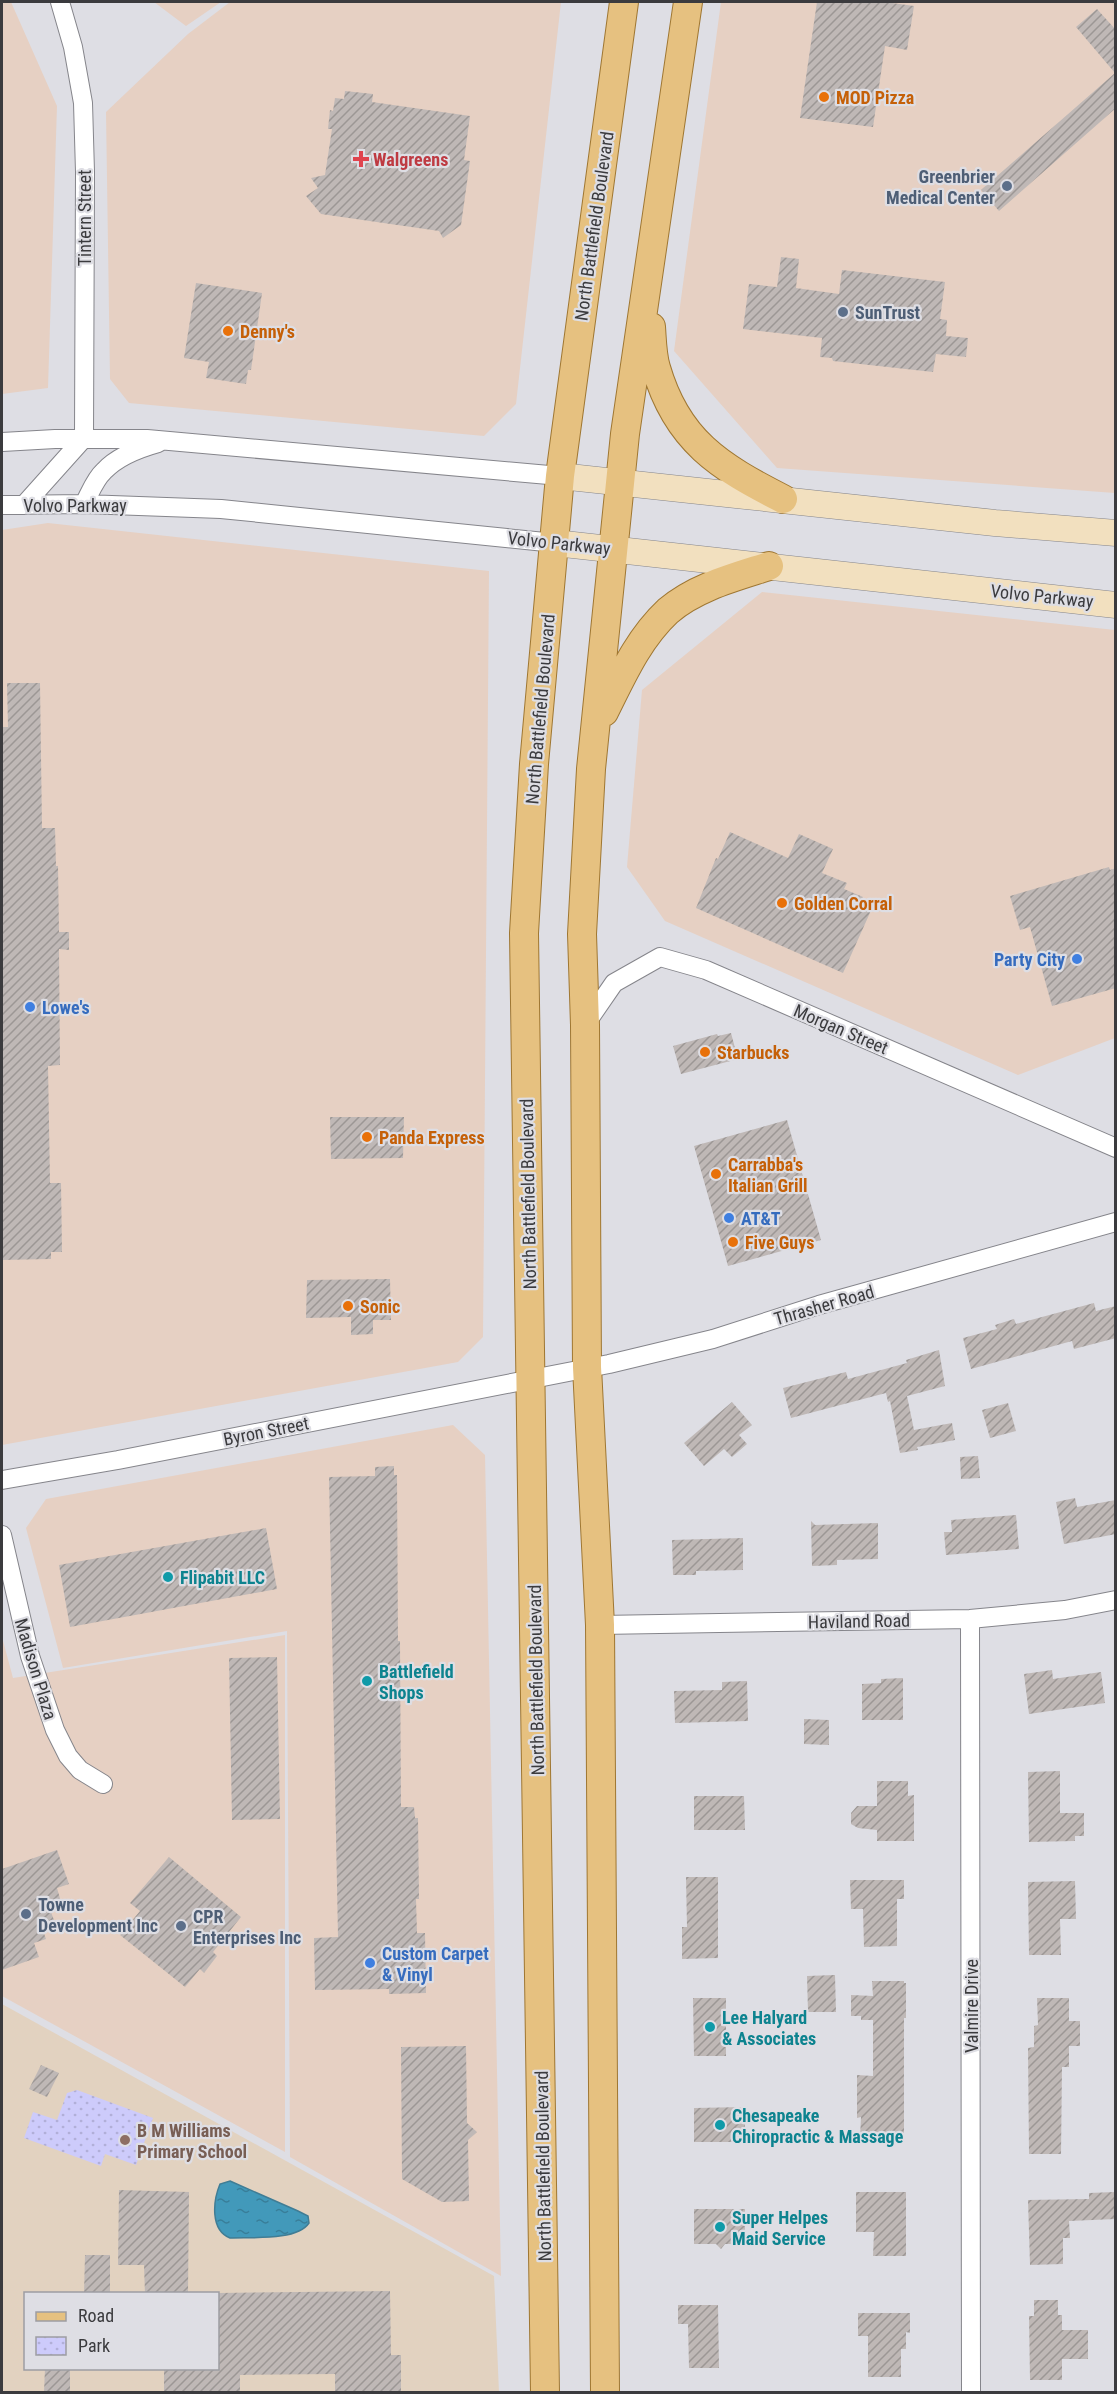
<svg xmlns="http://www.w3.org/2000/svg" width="1117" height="2394" viewBox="0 0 1117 2394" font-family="'Roboto Condensed',sans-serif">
<defs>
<pattern id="park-dots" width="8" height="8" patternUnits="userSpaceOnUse" patternTransform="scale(1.5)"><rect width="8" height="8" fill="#cdcbfb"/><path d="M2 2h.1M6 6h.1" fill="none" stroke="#b1afd8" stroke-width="1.8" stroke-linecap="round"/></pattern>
<pattern id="water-ripples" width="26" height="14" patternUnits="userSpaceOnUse" patternTransform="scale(1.5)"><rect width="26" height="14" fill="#4299ba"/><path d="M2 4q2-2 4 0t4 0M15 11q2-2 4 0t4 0" fill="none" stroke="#387e99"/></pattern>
<pattern id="building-hatch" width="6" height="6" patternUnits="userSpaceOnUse" patternTransform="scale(1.5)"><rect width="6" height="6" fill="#bfb8b6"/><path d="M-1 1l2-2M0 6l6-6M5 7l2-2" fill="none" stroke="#9c9795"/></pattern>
</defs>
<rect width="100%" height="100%" fill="#dedee4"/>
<!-- commercial -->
<path fill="#e6d0c3" d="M2,2H11L57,106L48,388L2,394Z
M154,2H221L186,26Z
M230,2H561L516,404L484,436L129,403L110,379L106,112L188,34Z
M721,2H1115V493L777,468L674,351Z
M48,523L489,571L483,1337L458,1362L2,1445V530Z
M762,592L1115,630V1038L1018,1075L665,921L627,867L642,690Z
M453,1425L485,1455L501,2276L290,2157L287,1631L63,1668L26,1528L46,1499Z
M285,1635V2152L2,1996V1637L13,1678Z"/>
<!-- education -->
<path fill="#e2d2c0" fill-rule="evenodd" d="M2,2004L494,2276L499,2392H2ZM26,2294H218V2368H26Z"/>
<!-- park -->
<path fill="url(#park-dots)" d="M77,2090L153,2118L136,2165L105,2154L101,2166L24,2138L33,2112L57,2120L67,2093Z"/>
<!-- water -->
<path fill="url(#water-ripples)" stroke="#407d95" stroke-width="1.5" d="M230,2181L298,2211L308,2216L309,2223C297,2241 251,2237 230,2238C210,2230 213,2201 220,2184Z"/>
<!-- building -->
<path fill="url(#building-hatch)" d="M817,2H885L914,6L907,50L885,46L873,127L800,118Z
M1097,9L1116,30V108L999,211L981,190L1115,73L1076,27Z
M345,91L373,94L372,102L470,116L464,160L470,161L461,225L443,238L439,231L321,214L306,196L318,188L311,178L325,175L332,129H328L330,110L333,111L335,98L344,99Z
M781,257L799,259L796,288L839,294L842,270L945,282L940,319L947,320L946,336L968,338L966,357L936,354L933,372L833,361L832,358L820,357L822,338L743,329L749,284L777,287Z
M196,283L262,293L251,370H248L246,384L206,378L209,362L184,358Z
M7,683H40L42,828H55L56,866H58L59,932H69V950L59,949L60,1065L48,1066L50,1183H61L62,1252H51V1259L2,1260V727H8Z
M730,832L788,858L799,834L833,849L822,873L847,883L844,889L863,897L861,901L873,906L843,973L696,908L716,858L718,859Z
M1109,867L1110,870L1116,868V988L1052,1006L1030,927L1020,930L1010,896Z
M731,1033L738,1059L681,1074L673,1046L717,1034L718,1036Z
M330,1117H404L403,1158L331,1159Z
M787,1120L821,1240L728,1266L694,1146Z
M390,1279L391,1320H373V1334L351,1335V1317L306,1318L307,1280Z
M1094,1303L1096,1311L1116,1306V1338L1074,1349L1072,1341L971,1369L963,1338L997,1329L995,1325L1014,1319L1016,1324Z
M939,1350L945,1386L907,1396L914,1430L952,1423L955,1440L917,1447L918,1450L900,1453L890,1401L888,1402L886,1393L791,1418L783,1388L846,1372L848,1379L907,1363L906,1360Z
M732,1402L752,1425L739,1435L747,1444L732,1457L724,1449L704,1466L684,1443Z
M1008,1403L1016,1431L990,1438L982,1410Z
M978,1456L980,1478L961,1479L960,1457Z
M394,1466V1475H397L398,1641H400L401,1807H414L415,1818H418L419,1899H416L417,1933H425L426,1993L389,1994V1989L315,1990L314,1938L338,1937L329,1477L375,1476V1467Z
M1075,1498L1077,1507L1116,1500V1534L1064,1544L1056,1502Z
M1016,1515L1019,1549L946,1555L944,1532H952L951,1520Z
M811,1521L815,1525L878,1523V1559L837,1560V1565L812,1566Z
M266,1528L277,1589L70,1627L59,1565Z
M743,1538V1570L696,1571V1575H673L672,1540Z
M277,1657L280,1819L232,1820L229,1658Z
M1052,1670L1053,1679L1101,1672L1105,1703L1029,1714L1024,1674Z
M903,1678V1720H862V1684L881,1683V1679Z
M747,1681L748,1721L675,1723L674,1691L722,1690V1682Z
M804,1719L829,1720V1745L804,1744Z
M1060,1771V1813H1084V1836H1075V1841L1029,1842L1028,1772Z
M877,1781H908V1796L914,1795V1841H877V1830L858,1828L851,1824V1813L857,1806H877Z
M694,1796H744L745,1830H694Z
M57,1850L69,1884L57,1888L61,1902L49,1907L54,1920L41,1925L46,1939L34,1943L39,1957L2,1970V1869Z
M169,1857L241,1917L213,1952L217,1956L204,1973L200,1969L185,1987L120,1935L140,1911L130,1903Z
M686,1877H718V1958L682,1959V1927H687Z
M850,1880H904V1899H897V1946L864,1947L863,1909H851Z
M1075,1881L1076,1919H1060L1061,1955H1029L1028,1882Z
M835,1975L836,2012H808L807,1976Z
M872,1981H904V1983H906V2018H904V2142H871V2138H860L861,2117L857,2118V2075L873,2076V2020H861V2016H851V1995L873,1996Z
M693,1998H726V2056H694Z
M1037,1998H1069V2021H1080V2046H1069V2067H1062L1061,2154H1029L1028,2048L1034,2047V2026L1038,2025Z
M466,2046L467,2123L477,2132L468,2140L469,2201L442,2202L402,2179L401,2047Z
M41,2065L59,2073L47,2097L29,2089Z
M745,2107V2142H694V2108Z
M119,2190L189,2192L188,2294H145L144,2265H118Z
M856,2192H906V2256H873L874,2232H856Z
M1115,2192L1116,2219L1069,2221L1070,2238H1063V2264L1030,2265L1028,2200L1089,2199V2193Z
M694,2209H745V2244H725L721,2249L716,2244H694Z
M85,2255H110V2294H84Z
M390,2291L391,2355H401V2392H335V2374L240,2375V2392H164V2368H218V2293Z
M1034,2300H1058V2315H1062V2330H1088V2359H1062V2380H1030L1029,2316H1034Z
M678,2305H718L719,2368H689L688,2324H678Z
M858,2313H910V2333L906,2332V2349H901V2377H868V2336H858Z
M45,2368H70V2392H44Z"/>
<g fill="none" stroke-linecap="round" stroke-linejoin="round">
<defs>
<path id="street" d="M2,442L55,439H147L560,476
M84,504C90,493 95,479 104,471C117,457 140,448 158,443
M2,505L84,504L221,509L555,543
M24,505L84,438L85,172L83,103L73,47L60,2
M585,1025L614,983L660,957L706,970L1116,1148
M2,1480L118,1460L609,1364L713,1339L819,1305L1116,1222
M2,1535L30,1656L55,1730L68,1756L80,1770L103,1784
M970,1619L971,2392
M600,1625L970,1619L1065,1610L1116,1600"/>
<path id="secondary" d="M560,476L995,523L1116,533
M555,543L1116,605"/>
<path id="primary" d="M651,327C652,340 652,355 656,368C677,441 720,467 783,499
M604,712C622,676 638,639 668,611C696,587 735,577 769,566
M545,2392L524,933L534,764L560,476L624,2
M605,2392L600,1625L587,1367L585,1025L582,934L591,769L625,434L688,2"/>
</defs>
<!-- street casing -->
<use href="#street" stroke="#85858b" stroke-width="20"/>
<!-- secondary casing -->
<use href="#secondary" stroke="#85858b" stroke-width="27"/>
<!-- primary casing -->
<use href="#primary" stroke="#9f7732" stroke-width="30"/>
<!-- street -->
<use href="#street" stroke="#fff" stroke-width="18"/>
<!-- secondary -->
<use href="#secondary" stroke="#f2e0bf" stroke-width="26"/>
<!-- primary -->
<use href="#primary" stroke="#e6c180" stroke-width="28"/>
</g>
<!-- markers -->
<g fill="#e8710a" stroke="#dedee4" stroke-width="2">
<circle cx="824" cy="97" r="6"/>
<circle cx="228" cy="331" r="6"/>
<circle cx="782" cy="903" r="6"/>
<circle cx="705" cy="1052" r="6"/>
<circle cx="367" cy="1137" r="6"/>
<circle cx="716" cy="1174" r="6"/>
<circle cx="733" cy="1242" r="6"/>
<circle cx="348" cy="1306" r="6"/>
</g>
<path fill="#e0444e" stroke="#dedee4" stroke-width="2" d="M358 150h6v6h6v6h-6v6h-6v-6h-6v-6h6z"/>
<g fill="#5c6f8a" stroke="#dedee4" stroke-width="2">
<circle cx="1007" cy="186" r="6"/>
<circle cx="843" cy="312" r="6"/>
<circle cx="26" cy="1914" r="6"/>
<circle cx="181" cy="1926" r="6"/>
</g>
<g fill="#3f7fe0" stroke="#dedee4" stroke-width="2">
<circle cx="1077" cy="959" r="6"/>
<circle cx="30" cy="1007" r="6"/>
<circle cx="729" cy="1218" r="6"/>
<circle cx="370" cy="1963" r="6"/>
</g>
<g fill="#0f9aa8" stroke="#dedee4" stroke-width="2">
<circle cx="168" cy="1577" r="6"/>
<circle cx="367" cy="1681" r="6"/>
<circle cx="710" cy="2027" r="6"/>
<circle cx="720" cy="2125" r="6"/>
<circle cx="720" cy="2227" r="6"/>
</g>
<circle fill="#8d6e63" stroke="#dedee4" stroke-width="2" cx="125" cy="2140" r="6"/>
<g text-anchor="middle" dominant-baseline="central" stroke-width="4.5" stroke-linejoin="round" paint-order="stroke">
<!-- food labels -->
<g font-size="18" font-weight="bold" fill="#c56008" stroke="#dedee4" text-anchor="start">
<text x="836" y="97">MOD Pizza</text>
<text x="240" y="331">Denny's</text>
<text x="794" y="903">Golden Corral</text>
<text x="717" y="1052">Starbucks</text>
<text x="379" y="1137">Panda Express</text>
<text x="728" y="1164">Carrabba's<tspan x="728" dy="21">Italian Grill</tspan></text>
<text x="745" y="1242">Five Guys</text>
<text x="360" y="1306">Sonic</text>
</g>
<!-- health labels -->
<g font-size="18" font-weight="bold" fill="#be3a42" stroke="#dedee4" text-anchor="start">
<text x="373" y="159">Walgreens</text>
</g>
<!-- service labels -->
<g font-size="18" font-weight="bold" fill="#4e5e75" stroke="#dedee4" text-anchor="start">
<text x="995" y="176" text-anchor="end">Greenbrier<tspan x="995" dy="21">Medical Center</tspan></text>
<text x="855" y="312">SunTrust</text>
<text x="38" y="1904">Towne<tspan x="38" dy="21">Development Inc</tspan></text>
<text x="193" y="1916">CPR<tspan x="193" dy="21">Enterprises Inc</tspan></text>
</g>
<!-- street labels -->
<g font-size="18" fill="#3b3b3e" stroke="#dedee4">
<text transform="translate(84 218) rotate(-90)">Tintern Street</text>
<text transform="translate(594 226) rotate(-82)">North Battlefield Boulevard</text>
<text x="75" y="505">Volvo Parkway</text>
<text transform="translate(559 543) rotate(6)">Volvo Parkway</text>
<text transform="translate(1042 596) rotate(6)">Volvo Parkway</text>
<text transform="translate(540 709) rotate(-85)">North Battlefield Boulevard</text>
<text transform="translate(841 1029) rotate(23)">Morgan Street</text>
<text transform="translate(528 1194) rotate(-91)">North Battlefield Boulevard</text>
<text transform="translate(824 1305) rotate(-16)">Thrasher Road</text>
<text transform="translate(266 1431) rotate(-11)">Byron Street</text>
<text transform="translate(859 1621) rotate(-1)">Haviland Road</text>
<text transform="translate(36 1669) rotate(73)">Madison Plaza</text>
<text transform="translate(536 1680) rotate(-91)">North Battlefield Boulevard</text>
<text transform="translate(971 2006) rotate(-90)">Valmire Drive</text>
<text transform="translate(543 2166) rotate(-91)">North Battlefield Boulevard</text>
</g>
<!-- shop labels -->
<g font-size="18" font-weight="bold" fill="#366cbe" stroke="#dedee4" text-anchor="start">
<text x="1065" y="959" text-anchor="end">Party City</text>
<text x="42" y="1007">Lowe's</text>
<text x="741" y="1218">AT&amp;T</text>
<text x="382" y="1953">Custom Carpet<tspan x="382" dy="21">&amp; Vinyl</tspan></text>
</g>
<!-- culture labels -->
<g font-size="18" font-weight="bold" fill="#0d838f" stroke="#dedee4" text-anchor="start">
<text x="180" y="1577">Flipabit LLC</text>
<text x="379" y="1671">Battlefield<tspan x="379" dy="21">Shops</tspan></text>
<text x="722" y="2017">Lee Halyard<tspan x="722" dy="21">&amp; Associates</tspan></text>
<text x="732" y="2115">Chesapeake<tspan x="732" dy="21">Chiropractic &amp; Massage</tspan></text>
<text x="732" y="2217">Super Helpes<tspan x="732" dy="21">Maid Service</tspan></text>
</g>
<!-- education labels -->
<g font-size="18" font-weight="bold" fill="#785e54" stroke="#dedee4" text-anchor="start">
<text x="137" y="2130">B M Williams<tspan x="137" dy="21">Primary School</tspan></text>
</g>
</g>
<!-- border -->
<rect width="1117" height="2394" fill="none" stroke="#3b3b3e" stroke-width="6"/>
<!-- legend -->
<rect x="24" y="2292" width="195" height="78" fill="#dedee4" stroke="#9d9da2" stroke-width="1.5"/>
<rect x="36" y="2312" width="30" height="9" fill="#e6c180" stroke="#9d9da2" stroke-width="1.5"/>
<text x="78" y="2322" font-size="18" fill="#3b3b3e">Road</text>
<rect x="36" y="2337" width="30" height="18" fill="url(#park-dots)" stroke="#9d9da2" stroke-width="1.5"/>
<text x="78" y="2352" font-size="18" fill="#3b3b3e">Park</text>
</svg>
